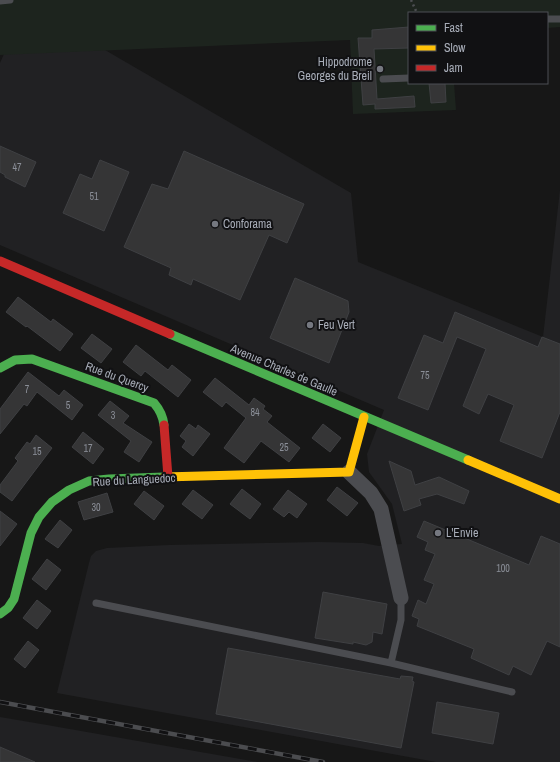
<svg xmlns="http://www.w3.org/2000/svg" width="560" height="762" viewBox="0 0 560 762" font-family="'Archivo Narrow',sans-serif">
<rect width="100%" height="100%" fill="#171717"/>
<!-- built -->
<path fill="#212123" d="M105,50L351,193L358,262L543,337L560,190V762H436L57,693L89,563L91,556L96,551L107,548L169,545L319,542L363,543L379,546L402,544L392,504L369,472L367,454L384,410L0,245V63L4,54Z
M0,717L47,725L258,762H0Z"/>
<!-- green -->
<path fill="#1d241e" d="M0,0H560V27L547,28V13H409V83H454L456,110L353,114L350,40L0,55Z"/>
<!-- building -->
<path fill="#353536" stroke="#3f4043" d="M409,27V48L374,49L377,99L414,96L415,107L375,109V104L363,105L358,38H372V30Z
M429,83H445L446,102L431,103Z
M0,146L36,162L25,187L5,177V175L0,172Z
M184,151L304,204L287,243L269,235L240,300L193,279L191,285L169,275L171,268L124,247L152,184L168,189Z
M100,160L129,172L104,231L63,213L80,174L92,179Z
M295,278L348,301L349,312L329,363L270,338Z
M18,297L51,322L53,319L73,334L60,351L27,326L26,327L6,312Z
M455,312L538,347L542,337L560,344V412L542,458L500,441L514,405L488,394L479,414L463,406L486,349L457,337L428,410L398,398L424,335L443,343Z
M92,334L112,349L101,363L81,348Z
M136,345L168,370L172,365L191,380L178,397L145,371L141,376L123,362Z
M28,372L59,396L64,390L83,405L72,420L37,392L27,406L24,404L0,434V409Z
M215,378L249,405L254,398L265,406L263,409L272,416L267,422L300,448L289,462L261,441L244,463L224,448L246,418L226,402L222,407L203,392Z
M110,401L129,416L123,423L152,442L139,462L124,452L131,441L98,415Z
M189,424L196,429L198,425L210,434L193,456L182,447L186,441L180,436Z
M323,424L341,438L330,452L312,438Z
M83,432L104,449L93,464L72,447Z
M36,435L52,448L12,501L0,492V485L18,461L15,458L27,442L30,444Z
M389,461L411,471L415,485L439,477L469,491L464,504L437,494L419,499L421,505L404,511Z
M337,487L358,503L347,516L327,500Z
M242,489L261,504L250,519L230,504Z
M193,490L213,505L202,519L182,504Z
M288,490L307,504L297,518L289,512L284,517L273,509Z
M144,491L164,506L154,520L134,504Z
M107,493L113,512L84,520L78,502Z
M0,511L17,524L0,546Z
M60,520L72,530L58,548L45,539Z
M424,521L529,565L541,536L560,544V647L547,641L531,675L513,666L509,675L471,658L474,649L417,626L419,619L412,616L418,600L426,604L434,584L424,580L435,554L425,550L428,542L417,537Z
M47,559L61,570L46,590L32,579Z
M323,592L387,604L382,634L373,632L372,642L366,645L353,642V644L315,638Z
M37,600L51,611L37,629L23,618Z
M28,641L39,650L25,668L14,659Z
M228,648L400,679L401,676L413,677L412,681L414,682L401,748L216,714Z
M437,702L499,713L493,744L432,733Z
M0,747L35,762H0Z"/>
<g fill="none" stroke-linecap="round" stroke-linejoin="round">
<!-- path -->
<path stroke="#4d4e52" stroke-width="2.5" stroke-dasharray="2 3" stroke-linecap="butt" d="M411,0L417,13"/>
<!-- lane -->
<path stroke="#4b4c50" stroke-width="7" d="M0,1L10,0
M547,19H560
M383,79L409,78
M96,603L391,663L512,692
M391,663L401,620V598"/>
<!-- street -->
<path stroke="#4b4c50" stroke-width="15" d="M349,472L371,493L381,509L401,598"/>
<!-- fast -->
<path stroke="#4caf50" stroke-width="9" d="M170,334L468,460
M0,368L15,360L32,359L154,403C160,410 163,416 164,425
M0,614L8,608L14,599L31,533L39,517L52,502L69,490L89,481L109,479L164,477"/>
<!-- slow -->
<path stroke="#ffc107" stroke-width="9" d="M468,460L560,499
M164,477L349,472L364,417"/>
<!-- jam -->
<path stroke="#c62828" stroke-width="9" d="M0,261L170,334
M164,425L168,477"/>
<defs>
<path id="rail" d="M0,702L323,762"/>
</defs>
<!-- rail casing -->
<use href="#rail" stroke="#4b4c4f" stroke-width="4.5"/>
<!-- rail -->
<use href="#rail" stroke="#111113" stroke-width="3" stroke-dasharray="9" stroke-linecap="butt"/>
</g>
<!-- markers -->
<g fill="#757880" stroke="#111113" stroke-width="1.5">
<circle cx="380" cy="69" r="4"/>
<circle cx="215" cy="224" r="4"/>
<circle cx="310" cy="325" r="4"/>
<circle cx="438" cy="533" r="4"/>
</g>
<g text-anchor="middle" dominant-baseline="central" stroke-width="4" stroke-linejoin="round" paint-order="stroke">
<!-- number labels -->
<g font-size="10" fill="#8b8f98">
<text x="17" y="167">47</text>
<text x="94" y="196">51</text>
<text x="425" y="375">75</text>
<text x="27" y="389">7</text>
<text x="68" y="405">5</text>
<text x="255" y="412">84</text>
<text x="113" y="415">3</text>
<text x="284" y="447">25</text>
<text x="88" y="448">17</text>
<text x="37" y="451">15</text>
<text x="96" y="507">30</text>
<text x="503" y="568">100</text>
</g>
<!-- poi labels -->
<g font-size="12" fill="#a8adb8" stroke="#111113" text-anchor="start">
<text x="372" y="62" text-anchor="end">Hippodrome<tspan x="372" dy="14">Georges du Breil</tspan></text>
<text x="223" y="224">Conforama</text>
<text x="318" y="325">Feu Vert</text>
<text x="446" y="533">L'Envie</text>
</g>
<!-- street labels -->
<g font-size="12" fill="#a8adb8" stroke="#111113">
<text transform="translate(284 370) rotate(23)">Avenue Charles de Gaulle</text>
<text transform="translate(117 377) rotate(20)">Rue du Quercy</text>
<text transform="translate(134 480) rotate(-3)">Rue du Languedoc</text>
</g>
</g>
<!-- legend -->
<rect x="408" y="12" width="140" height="72" fill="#111113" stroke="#4d4f55"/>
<rect x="416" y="25" width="20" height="6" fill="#4caf50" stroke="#4d4f55"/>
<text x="444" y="32" font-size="12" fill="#a8adb8">Fast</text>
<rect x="416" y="45" width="20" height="6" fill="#ffc107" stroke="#4d4f55"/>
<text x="444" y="52" font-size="12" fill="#a8adb8">Slow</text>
<rect x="416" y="65" width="20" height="6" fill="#c62828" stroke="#4d4f55"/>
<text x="444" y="72" font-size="12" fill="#a8adb8">Jam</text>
</svg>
